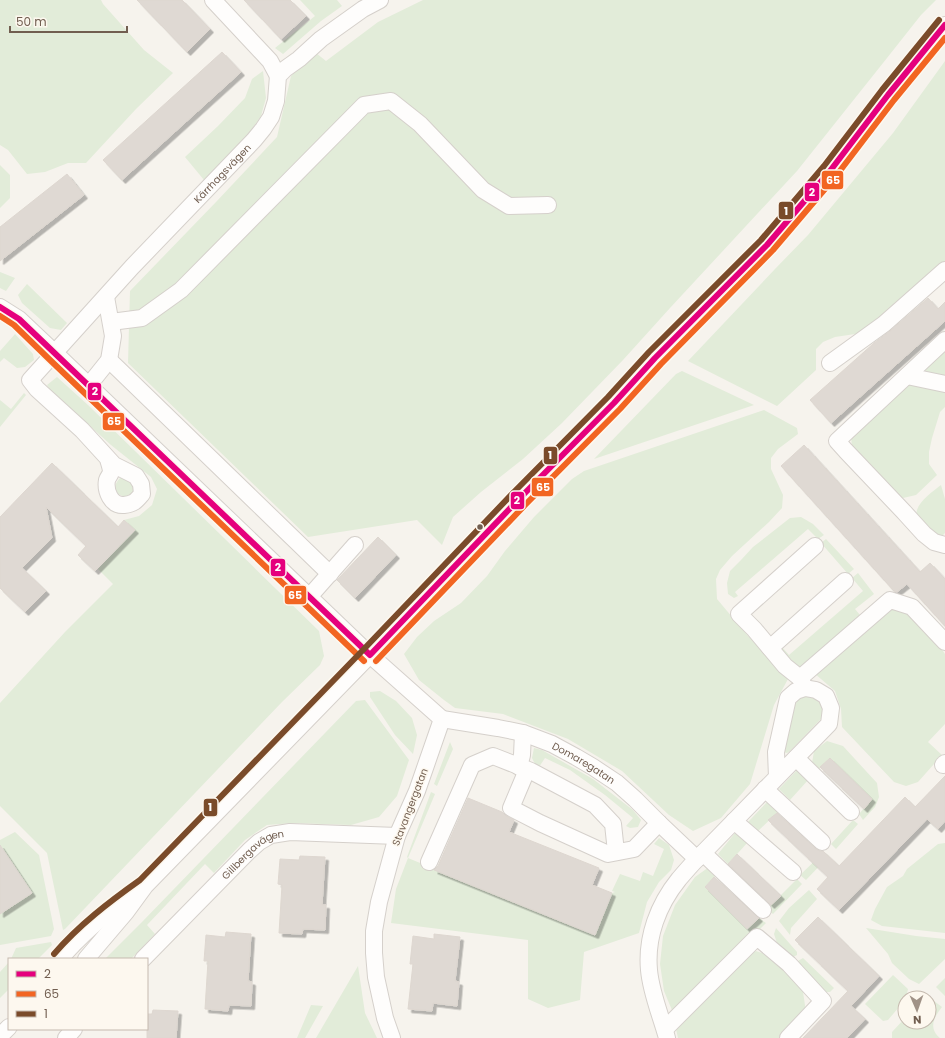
<svg xmlns="http://www.w3.org/2000/svg" width="945" height="1038" viewBox="0 0 945 1038" font-family="Poppins,sans-serif">
<defs>
<filter id="shadow"><feDropShadow dx="3.5" dy="3.5" stdDeviation="0" flood-color="#0004"/></filter>
</defs>
<rect width="100%" height="100%" fill="#f6f3ed"/>
<!-- green -->
<path fill="#e2ecd9" d="M0,0H101L103,4L144,50L173,73L136,109L86,163H68L45,172L27,174L8,150L0,145Z
M300,0H337L342,6L321,21L283,54L275,48L315,16Z
M423,0H936L921,15L887,58L797,171L670,308L623,360L562,423L523,459L481,492L453,517L442,545L417,520L308,537L128,363L130,291L216,202L277,137L291,76L316,53L326,61L378,22Z
M945,61V265L862,333L835,337L823,342L816,349V370L777,406L688,361L775,269L808,235L893,133Z
M263,71L266,98L261,116L248,135L225,160L204,180L185,157L218,126L245,98L252,79Z
M0,165L10,175V198L0,208Z
M0,272L15,278L6,291L0,288Z
M27,284L67,323L61,330L50,328L22,303L18,295Z
M15,334L33,354L34,360L25,367L17,368L4,358L0,362V351Z
M945,345V378L922,373Z
M682,371L754,405L594,459L676,374Z
M57,377L88,405L319,631L324,656L320,665L282,702L65,929L63,930L47,853L0,806V703L65,632L113,584L98,569L134,530L124,520L139,516L152,505L157,489L151,477L111,445L51,391L47,385Z
M907,382L945,387V407L940,412L932,438L929,452V464L937,475L916,495L903,498L892,492L852,448L851,436Z
M24,393L26,395L0,427V400L11,409Z
M764,410L797,428L798,434L778,449L771,458V469L783,495L782,508L769,522L732,556L720,570L716,579L717,599L748,636L778,666L788,679L774,705L750,784L721,818L693,831L669,815L622,771L568,739L503,714L455,708L444,700L419,680L404,654L417,637L434,621L461,603L487,576L505,551L534,517L572,479L584,471Z
M125,477L134,484V493L128,497C115,496 111,487 120,478Z
M941,485L945,499V533L943,535H931C928,531 918,522 917,517C913,505 932,492 941,485Z
M801,517L813,524L824,535L818,539L808,529L735,592L738,596L734,598L728,594L727,583L730,571L741,560L753,547L790,518Z
M826,539L854,569L848,574L821,543Z
M858,573L874,594L855,609L860,615L798,670L782,655L781,646L789,655L863,591L852,578Z
M887,607L906,610L930,633L945,654V724L928,742L942,755L918,782L906,786L894,782L842,727L841,709L835,691L814,673Z
M380,691L396,701L412,718L417,735L413,754L395,735L370,697V692Z
M807,695C810,696 815,696 817,698C824,703 825,713 821,719L790,751L787,753L783,752L782,748L794,706L800,697Z
M365,700L409,760L397,796L379,817L351,825L294,823L267,825L245,840L214,873L205,864L147,925L155,934L131,959H105L142,922L356,701Z
M827,741L843,746L877,783L879,797L875,807L863,820L859,814L872,799L830,758L819,769L812,763L814,751Z
M450,742L453,749L437,786L434,784Z
M534,748L542,750L593,779L633,810L641,820L638,827L630,828L626,826L633,818L605,795L570,770L545,758L539,767L536,766L532,758Z
M798,769L809,779L790,800L779,789Z
M431,792L435,794L408,858L595,935L612,893L615,892L612,891L620,874L640,881L643,872L653,876L664,849L654,844L659,838L669,845L674,860L671,870L659,882L647,902L639,933L584,952L580,1000L548,1008L528,999V940L391,923L396,889L408,858L407,857Z
M769,800L780,810L757,832L748,822Z
M853,820L858,824L836,849L831,844Z
M15,832L39,855L54,929L51,936L0,945V914L32,893L0,845V840Z
M735,833L748,842L728,864L718,854Z
M945,843V933L882,926L871,920L875,909L887,887L903,876L907,869L938,844Z
M824,852L829,856L806,880L800,875Z
M709,867L716,875L705,887L747,929L759,918L766,923L674,1015L664,991L660,964L663,936L675,905L695,877Z
M797,879L802,884L773,914L768,910L771,905Z
M809,890L817,899L791,928L790,935L779,921L789,908Z
M776,928L797,952V955L791,958L778,946L774,934Z
M866,928L916,936L945,939V959L919,984L909,979L892,963L888,954Z
M51,942L52,945L38,959H11L16,948Z
M756,951L774,957L802,985L806,1012L782,1038H678L676,1029L739,961Z
M803,958L834,988L830,992H825L798,965V961Z
M9,962V989L0,998V972Z
M358,966L365,1013L377,1038H316Z
M893,975L908,989L906,998H905V1000L888,1020L883,1021L865,1004Z
M945,978V996L936,987Z
M926,995L942,1007C934,1017 928,1028 940,1038H892V1032L905,1018V1022H929V998H924Z
M311,1005L323,1006L305,1038H297Z"/>
<!-- building -->
<path fill="#dfd9d3" stroke="#ded7d0" filter="url(#shadow)" d="M137,0H182L210,29L187,52Z
M244,0H290L306,16L281,39Z
M222,52L241,72L122,180L103,160Z
M67,174L84,195L0,261V227Z
M928,298L938,309L945,302V321L831,423L810,400L874,343L890,331Z
M804,445L920,572L930,563L945,579V626L907,584L897,592L894,591L781,466Z
M52,463L118,527L124,520L135,530L95,571L78,555L86,546L46,507L52,538L22,568L46,591L25,612L0,588V517Z
M378,537L396,555L355,598L337,580Z
M830,758L872,799L864,809L820,767Z
M945,776V821L938,829L927,819L839,910L817,889L828,877L768,820L777,813L816,849L820,851H823L839,866L905,797L915,807Z
M468,798L502,812L506,816L514,820L509,832L599,868L592,885L612,893L595,935L434,870L438,866Z
M0,845L32,893L0,914Z
M737,854L781,896L771,905L728,864Z
M300,856L325,857L322,905H326L325,930L303,929L302,934L279,933L282,885L278,884L280,859L299,860Z
M714,877L759,918L747,929L705,887Z
M818,917L879,976L851,1006L865,1019L847,1038H803L848,991L795,940Z
M226,932L251,934L248,981L252,982L251,1006L229,1005L228,1011L205,1009L208,961H204L206,935L225,937Z
M434,934L460,937L455,981L459,982L457,1006L433,1003L432,1011L408,1009L413,964H410L413,936L434,939Z
M153,1010L178,1011L176,1038H147V1014H152Z"/>
<g fill="none" stroke-linecap="round" stroke-linejoin="round">
<defs>
<g id="minor">
<path d="M213,0L270,61L278,76"/>
<path d="M0,307L19,319L55,353L370,655L442,719L417,791L397,836L379,902L374,931V953L376,977L385,1018L392,1038"/>
<path d="M111,322L142,318L181,290L364,105L391,101L420,124L483,190L509,206L548,205"/>
<path d="M945,340L837,441L846,451L904,512L924,534L934,542L945,545"/>
<path d="M109,360L330,574"/>
<path d="M830,363L884,324L945,270"/>
<path d="M907,376L945,384"/>
<path d="M89,385L109,360L113,336L106,297"/>
<path id="s1" d="M108,459C109,463 111,468 111,472C111,474 108,477 107,480C105,491 111,506 124,505C134,504 136,501 142,494L141,484L136,476L114,465L82,430L37,389L30,380L132,267L254,140L263,129L271,117L276,101L278,76L285,69L299,59L321,39L363,9L380,0"/>
<path d="M309,597L355,545"/>
<path d="M770,648L845,581"/>
<path d="M800,678L890,600L912,607L945,642"/>
<path d="M805,688L800,678L785,666L754,629L739,614L815,546"/>
<path id="s2" d="M442,719L498,728L523,733L552,744L576,757L593,767L617,783L635,799L659,823L697,859"/>
<path d="M796,758L851,812"/>
<path d="M943,765L945,763"/>
<path d="M519,767L522,755L523,733"/>
<path d="M527,770L511,808L540,823L608,854L634,849L659,823"/>
<path d="M765,789L822,842"/>
<path d="M734,821L793,872"/>
<path d="M703,853L763,910"/>
<path d="M429,862L472,765L493,756L531,771L595,805L613,824L616,852"/>
<path d="M60,959C81,934 109,911 135,892"/>
<path d="M86,959L126,912L145,886L370,655L519,499L614,403L655,358L767,245L830,171L888,95L945,25"/>
<path id="s3" d="M143,959L249,851L259,842L271,835L290,832L397,836"/>
<path d="M665,1029L757,937L789,964L823,1001L788,1038"/>
<path d="M0,1036L9,1027"/>
<path d="M66,1038L74,1029"/>
<path d="M667,1038C661,1016 651,993 649,970C646,937 658,905 679,879C685,872 691,865 697,859L829,724L831,708L826,696L816,690L805,688L796,691L788,698L776,752L777,777"/>
</g>
</defs>
<!-- minor casing -->
<use href="#minor" stroke="#d5d0cb" stroke-width="18"/>
<!-- minor -->
<use href="#minor" stroke="#fefdfc" stroke-width="16"/>
<defs>
<path id="bus-1" d="M0,307L19,319L370,655
M370,655L519,499L614,403L655,358L767,245L830,171L888,95L945,25"/>
<path id="bus-2" d="M0,316L14,325L49,359L364,661
M376,661L525,505L620,409L661,364L773,250L836,176L894,100L945,38"/>
<path id="bus-3" d="M54,954C79,925 109,902 140,880L364,649L513,493L608,397L649,352L761,240L824,166L882,90L939,20"/>
</defs>
<!-- bus-1 casing -->
<use href="#bus-1" stroke="#fdf8ef" stroke-width="9"/>
<!-- bus-2 casing -->
<use href="#bus-2" stroke="#fdf8ef" stroke-width="9"/>
<!-- bus-3 casing -->
<use href="#bus-3" stroke="#fdf8ef" stroke-width="9"/>
<!-- bus-1 -->
<use href="#bus-1" stroke="#e5007d" stroke-width="6"/>
<!-- bus-2 -->
<use href="#bus-2" stroke="#f26522" stroke-width="6"/>
<!-- bus-3 -->
<use href="#bus-3" stroke="#7a4b2a" stroke-width="6"/>
</g>
<!-- markers -->
<circle fill="#715e50" stroke="#fdf8ef" stroke-width="1.5" cx="480" cy="527" r="3.5"/>
<g text-anchor="middle" dominant-baseline="central" stroke-width="3" stroke-linejoin="round" paint-order="stroke">
<!-- street labels -->
<g font-size="10" fill="#715e50" stroke="#fdf8ef">
<text stroke="none"><textPath href="#s1" startOffset="525">Kärrhagsvägen</textPath></text>
<text stroke="none"><textPath href="#s2" startOffset="150">Domaregatan</textPath></text>
<text transform="translate(410 807) rotate(-69)">Stavangergatan</text>
<text stroke="none"><textPath href="#s3" startOffset="153">Gillbergavägen</textPath></text>
</g>
</g>
<g stroke="#fdf8ef" stroke-width="1.5">
<rect x="821" y="170" width="23" height="20" rx="4" fill="#f26522"/>
<rect x="804" y="182" width="16" height="20" rx="4" fill="#e5007d"/>
<rect x="778" y="201" width="16" height="19" rx="4" fill="#7a4b2a"/>
<rect x="87" y="382" width="15" height="19" rx="4" fill="#e5007d"/>
<rect x="102" y="412" width="23" height="19" rx="4" fill="#f26522"/>
<rect x="543" y="446" width="15" height="19" rx="4" fill="#7a4b2a"/>
<rect x="531" y="477" width="23" height="20" rx="4" fill="#f26522"/>
<rect x="510" y="491" width="15" height="19" rx="4" fill="#e5007d"/>
<rect x="270" y="558" width="16" height="19" rx="4" fill="#e5007d"/>
<rect x="284" y="585" width="23" height="20" rx="4" fill="#f26522"/>
<rect x="203" y="798" width="15" height="19" rx="4" fill="#7a4b2a"/>
</g>
<g font-size="11" text-anchor="middle" font-weight="bold" fill="#fff">
<text x="833" y="184">65</text>
<text x="812" y="196">2</text>
<text x="786" y="215">1</text>
<text x="95" y="395">2</text>
<text x="114" y="425">65</text>
<text x="550" y="459">1</text>
<text x="543" y="491">65</text>
<text x="517" y="504">2</text>
<text x="278" y="571">2</text>
<text x="295" y="599">65</text>
<text x="210" y="811">1</text>
</g>
<!-- legend -->
<rect x="8" y="958" width="140" height="72" fill="#fdf8ef" stroke="#c5baaf"/>
<rect x="16" y="971" width="20" height="6" fill="#e5007d" stroke="#c5baaf"/>
<text x="44" y="978" font-size="12" fill="#715e50">2</text>
<rect x="16" y="991" width="20" height="6" fill="#f26522" stroke="#c5baaf"/>
<text x="44" y="998" font-size="12" fill="#715e50">65</text>
<rect x="16" y="1011" width="20" height="6" fill="#7a4b2a" stroke="#c5baaf"/>
<text x="44" y="1018" font-size="12" fill="#715e50">1</text>
<!-- north arrow -->
<g transform="translate(917 1010) rotate(178)"><circle r="19" fill="#fdf8ef" stroke="#c5baaf"/>
<path d="M0-3L7 15L0 10L-7 15Z" fill="#a09287"/>
<text y="-6" font-size="11" font-weight="bold" text-anchor="middle" fill="#715e50">N</text>
</g>
<!-- scale -->
<path d="M10 26v6h117v-6" fill="none" stroke="#715e50" stroke-width="2"/>
<text x="16" y="26" font-size="12" fill="#715e50" stroke="#fdf8ef" stroke-width="3" paint-order="stroke">50 m</text>
</svg>
